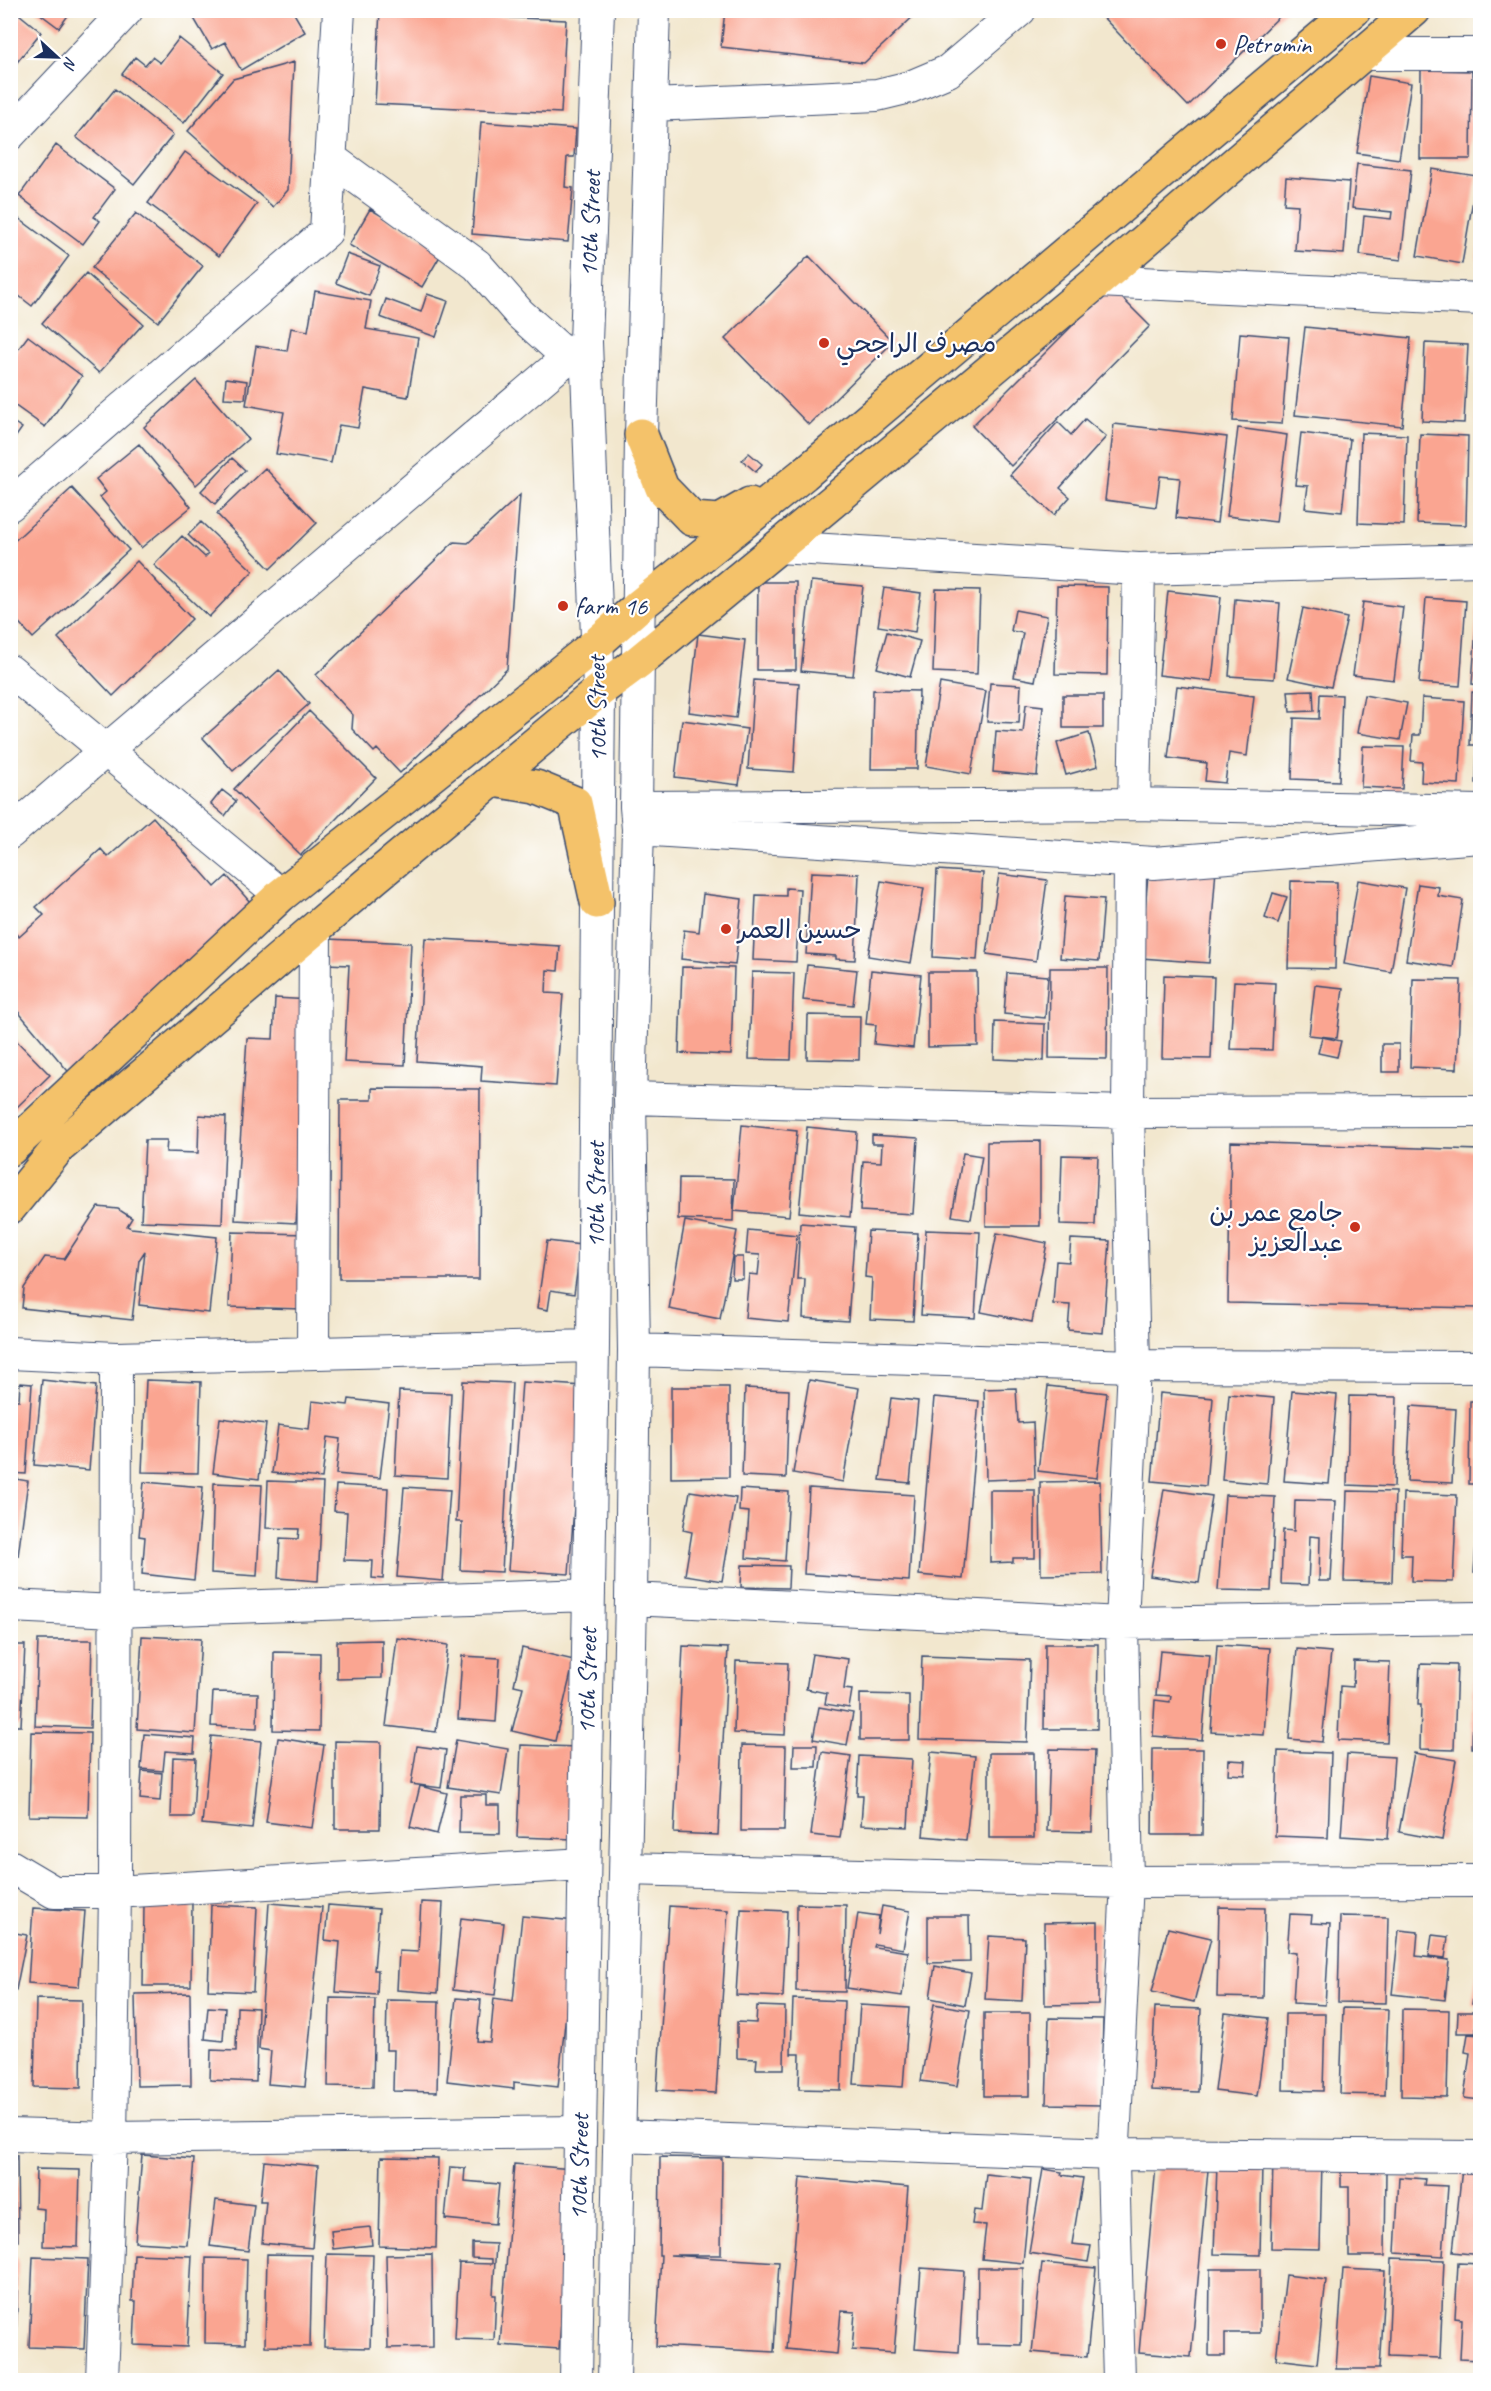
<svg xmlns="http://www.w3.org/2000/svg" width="1491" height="2391" viewBox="0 0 1491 2391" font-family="Caveat,'Playpen Sans Arabic',sans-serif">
<rect width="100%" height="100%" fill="#fff"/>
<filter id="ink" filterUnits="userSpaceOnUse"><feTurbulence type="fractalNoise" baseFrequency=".0167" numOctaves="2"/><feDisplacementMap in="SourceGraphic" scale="12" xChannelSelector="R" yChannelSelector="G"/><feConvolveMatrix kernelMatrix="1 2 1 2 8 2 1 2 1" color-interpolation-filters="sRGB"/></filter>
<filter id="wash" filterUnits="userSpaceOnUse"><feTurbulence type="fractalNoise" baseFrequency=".008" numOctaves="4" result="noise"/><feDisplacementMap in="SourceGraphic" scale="24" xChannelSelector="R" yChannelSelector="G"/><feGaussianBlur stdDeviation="1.35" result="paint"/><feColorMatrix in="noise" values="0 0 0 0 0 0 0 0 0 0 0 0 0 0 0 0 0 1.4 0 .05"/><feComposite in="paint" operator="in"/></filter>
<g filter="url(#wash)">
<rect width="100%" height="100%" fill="#f2e7ce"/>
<g id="blocks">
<!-- building -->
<path fill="#faa591" d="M10,10H14L41,32L10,71Z
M35,10H72L59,28Z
M189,10H292L305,32L241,70L225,42L212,49Z
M380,10H453L452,15L566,20L561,113L375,104Z
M725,10H920L864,63L721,47Z
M1096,10H1286L1188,106Z
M179,38L223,73L184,123L122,74L135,57L145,65L152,57L160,63Z
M294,62L288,190L273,207L188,131L233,79Z
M1421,70L1472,71L1471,159H1420Z
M1369,76L1411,83L1399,159L1357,153Z
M115,89L173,135L134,184L76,137Z
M481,122L576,129L574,157H567L565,187L573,188L568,242L472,234Z
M56,145L115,189L94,217L100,221L83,244L19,196Z
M185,152L257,204L219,256L148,203Z
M1357,164L1411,170L1401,260L1360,255L1364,216L1391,219L1392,212L1352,208Z
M1432,169L1477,176L1462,264L1417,256Z
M1286,177L1349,182L1344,254L1295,251L1298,205L1284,204Z
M370,209L443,251L422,287L349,245Z
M10,212L69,256L32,306L10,289Z
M136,213L203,266L158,322L92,268Z
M1479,243H1480V260L1477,259Z
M347,254L380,266L369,296L336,283Z
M809,256L893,342L809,425L725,339Z
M86,273L143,324L99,373L42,323Z
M1111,287L1150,326L1011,466L972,426Z
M315,291L371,301L366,329L418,338L408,397L365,389L358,428L339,425L331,463L276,454L284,412L246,405L256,346L287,351L291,328L308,331Z
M427,294L448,301L436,337L380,317L386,299L421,312Z
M1305,327L1411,338L1402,426L1295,415Z
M1240,333L1289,337L1282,424L1233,421Z
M28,336L82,376L45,427L10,402V360Z
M1425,343L1468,345L1464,423L1422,421Z
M226,378L247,381L245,399L224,398Z
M196,380L248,439L196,485L144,427Z
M1479,386H1480V422H1476Z
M1085,419L1106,437L1060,488L1070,497L1054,515L1010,475L1058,422L1071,435Z
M10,420L22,428L10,445Z
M1114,424L1227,437L1217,523L1176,518L1180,478L1160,476L1156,507L1105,500Z
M1238,428L1287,435L1276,522L1227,516Z
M1301,433L1350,439L1342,512L1305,508L1308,486L1295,485Z
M1361,433L1407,435L1404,525L1358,523Z
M1420,434L1468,436L1466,525L1417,523Z
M139,444L191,507L141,548L100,497L106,492L96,479Z
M749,453L762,464L756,472L742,460Z
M232,458L245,470L215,504L201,491Z
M265,468L317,523L270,569L217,514Z
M72,488L129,550L33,638L10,613V545Z
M520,495L507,669L400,773L377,749L374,752L352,729L353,715L316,675L454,542L468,543Z
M201,522L253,571L209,617L154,565L182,536L205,557L208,554L188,535Z
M137,561L192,619L113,696L58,638Z
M811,581L863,586L853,676L801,671Z
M758,582H796V670H757Z
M1057,586L1108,587L1107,675L1055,674Z
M884,588L921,593L915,632L878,626Z
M936,589L980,590L977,674L933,672Z
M1168,591L1221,597L1212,681L1159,675Z
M1426,598L1466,601L1460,686L1419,683Z
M1478,598H1480V685L1472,684Z
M1235,599L1280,603L1274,679L1229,676Z
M1363,602L1403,607L1394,680L1353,675Z
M1303,608L1347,618L1331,687L1288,678Z
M1015,610L1047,616L1035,681L1014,677L1023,633L1011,631Z
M887,632L920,641L910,677L877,668Z
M698,634L745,640L736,718L689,712Z
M279,670L309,704L233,771L203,738Z
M754,680L799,683L794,772L748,769Z
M940,683L986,691L971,774L926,766Z
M990,683L1021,685L1019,723L987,722Z
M1177,686L1254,696L1247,756L1229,753L1225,783L1205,781L1207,763L1168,758Z
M873,690L919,691L917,769H871Z
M1313,690L1314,711L1290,712L1288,691Z
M1472,692L1480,693V783H1476L1477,745H1470Z
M1320,694L1342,695L1339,781L1292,779L1294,718L1319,719Z
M1063,695H1103V728H1063Z
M1364,695L1407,703L1400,740L1357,733Z
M1422,698L1464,701L1459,784L1421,782L1422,762L1411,761L1413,735H1420Z
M1026,704L1043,706L1037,776L993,772L996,731L1023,733Z
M309,711L376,778L301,855L234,789Z
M682,720L747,729L739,785L675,777Z
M1089,733L1098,766L1066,775L1057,743Z
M1363,746L1404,747L1402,789L1361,787Z
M222,790L236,801L225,816L211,804Z
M153,817L215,887L227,876L258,911L72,1076L10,1002V928L19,937L44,915L36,907L101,849L108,857Z
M1149,863L1216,868L1209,963L1141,958Z
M937,870L983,873L977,960L933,957Z
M811,872L859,874L855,960L836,959V956L806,954Z
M999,874L1047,880L1036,961L987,954Z
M1358,880L1405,888L1391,972L1344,964Z
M881,881L924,888L911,963L868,956Z
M1291,881L1337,882L1335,969L1288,968Z
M1418,884L1439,887L1438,896L1463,900L1453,967L1406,960Z
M786,888L800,889L796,962L753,960L756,895L786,896Z
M1273,893L1287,897L1278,923L1265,918Z
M703,894L742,899L735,965L681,959L684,930L699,932Z
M1065,896L1104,899L1099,961L1060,958Z
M425,938L560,946L558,971L547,970L546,993L563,994L556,1086L481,1081L482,1066L417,1061Z
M328,939L411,943L405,1065L344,1062L349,965L327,964Z
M807,965L857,970L853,1005L803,1000Z
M682,967L734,968L731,1055L679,1053Z
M1050,968H1108L1107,1059L1049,1058Z
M871,970L921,975L913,1048L874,1044L876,1025L866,1024Z
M752,972L794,973L791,1060L749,1059Z
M928,972H977L978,1046L928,1047Z
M1007,973L1048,976L1045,1018L1004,1014Z
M1164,975L1214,977L1211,1059L1162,1058Z
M1413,979L1461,980L1457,1069L1410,1067Z
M1234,981L1275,983L1272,1050L1230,1049Z
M1315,985L1343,988L1337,1038L1309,1035Z
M275,998L311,1000L296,1223L235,1220L247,1038L273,1039Z
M808,1015L860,1016L859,1060L807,1059Z
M995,1022L1045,1024L1044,1061L994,1059Z
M10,1034L50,1075L14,1110L10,1105Z
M1322,1037L1341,1041L1337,1057L1318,1053Z
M1382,1044H1399V1072H1382Z
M372,1088L480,1089L479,1279H339L340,1100H372Z
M199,1115L226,1117L222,1224L141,1221L145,1140H167L166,1152L198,1153Z
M742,1125L797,1131L789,1216L734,1211Z
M807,1127L857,1132L850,1217L799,1212Z
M872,1135L918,1138L913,1214L860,1211L863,1161L881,1162L882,1144H872Z
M1040,1141V1226H986L987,1142Z
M1231,1142L1480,1150V1308L1228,1303Z
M963,1153L982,1156L971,1219L952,1216Z
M1062,1155L1098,1156L1095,1225L1060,1224Z
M679,1178L734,1179L733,1221L678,1219Z
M98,1207L118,1209L132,1218L127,1226L131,1228L217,1237L209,1313L139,1305L145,1251L139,1260L132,1320L22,1308L24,1288L45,1257L64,1259Z
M685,1221L737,1231L720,1319L669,1309Z
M800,1223L855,1227L848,1321L803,1318L805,1279H797Z
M748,1230L797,1235L788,1322L745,1318L749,1274L758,1275L760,1255L746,1254Z
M926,1230L980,1232L975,1318L921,1315Z
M868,1231L918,1233L913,1321L870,1319L872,1278L865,1277Z
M232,1232L306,1234L303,1309L229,1307Z
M997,1233L1047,1243L1032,1322L981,1312Z
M1071,1239L1110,1241L1103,1333L1068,1330L1070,1305L1053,1304L1056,1261L1069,1262Z
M547,1241L581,1245L574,1294L551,1290L548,1310L537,1308Z
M733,1257H743V1279H732Z
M42,1380L96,1386L89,1470L34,1465Z
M146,1380L201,1382L198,1473L142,1472Z
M809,1380L859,1388L843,1482L793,1473Z
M463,1381L512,1383L502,1572L460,1570L462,1522H456Z
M522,1382L583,1386L569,1574L508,1570Z
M20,1383L32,1384L26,1474L10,1473V1400H19Z
M1048,1386L1107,1393L1097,1478L1038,1471Z
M671,1387H729V1477L671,1478Z
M745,1388L789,1390L786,1478L742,1476Z
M1016,1388L1018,1423L1033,1422L1035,1478L986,1480L984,1389Z
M399,1391L451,1393L447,1478L395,1475Z
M1292,1391L1337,1395L1329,1484L1284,1481Z
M1160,1393L1213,1398L1206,1486L1152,1481Z
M1229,1394L1274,1398L1267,1484L1222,1480Z
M1349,1396L1397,1397L1394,1487L1347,1485Z
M934,1397L979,1401L963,1579L919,1575Z
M891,1398L918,1401L910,1483L880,1480Z
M349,1399L389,1404L380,1478L336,1474L340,1439L327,1437L322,1478L272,1473L278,1425L309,1429L312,1401L348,1405Z
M1470,1401H1480V1484H1469Z
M1411,1406L1456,1409L1452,1483L1407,1481Z
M220,1418L266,1424L259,1479L213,1473Z
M10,1478L28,1481L18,1556L10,1555Z
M268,1481L323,1483L318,1581L278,1578L280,1538L298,1539L299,1529L266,1528Z
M1100,1481L1102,1574L1041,1575L1040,1482Z
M144,1482L203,1487L194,1580L142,1574L145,1537L139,1536Z
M214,1483L262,1485L257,1576L211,1573Z
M336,1485L388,1488L383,1579L372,1578L373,1561L344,1560L347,1512L334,1511Z
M404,1487L450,1490L443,1581L397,1577Z
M809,1488L914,1495L909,1581L804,1574Z
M740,1489L789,1492L785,1561L746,1558L749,1512L739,1511Z
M1164,1489L1212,1496L1199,1583L1150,1576Z
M990,1490H1035V1558H1013V1562L990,1563Z
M690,1491L736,1498L722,1581L685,1575L692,1532L683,1530Z
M1347,1491L1395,1492L1392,1582L1344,1581Z
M1403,1493L1457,1495L1453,1582L1411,1581L1412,1555H1401Z
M1225,1495L1275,1497L1271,1591L1218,1590Z
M1295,1500L1335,1501L1331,1581H1319L1320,1537L1310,1536L1308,1585L1281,1584L1283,1530L1294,1531Z
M1478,1514H1480V1574L1474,1573Z
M742,1565L789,1566L788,1588L741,1587Z
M142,1636L201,1639L195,1733L137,1729Z
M397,1638L448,1645L436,1732L386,1726Z
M38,1640H92L90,1728L35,1726Z
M382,1640V1678L337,1679V1641Z
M1045,1644H1098L1097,1729H1044Z
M10,1645H25L21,1726H10Z
M1217,1645L1270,1648L1264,1735L1211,1732Z
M683,1646L728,1648L718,1835L674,1833Z
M522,1648L574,1660L555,1741L512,1731L523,1687L514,1685Z
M1297,1649L1331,1652L1322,1742L1289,1739Z
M1160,1651L1210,1655L1202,1740L1153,1736L1155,1700L1170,1702L1171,1696L1156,1695Z
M274,1652L320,1653L319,1731L273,1730Z
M812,1654L848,1659L844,1689L852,1690L849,1708L825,1704L827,1693L806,1689Z
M462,1656L500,1658L496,1722L458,1719Z
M922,1656L1030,1660L1027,1742L919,1739Z
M736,1661L788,1663L785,1735L734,1733Z
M1354,1661L1390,1662L1387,1742L1338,1740L1340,1686L1353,1687Z
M1420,1664L1457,1665L1454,1750L1420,1749L1421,1705H1418Z
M1474,1668H1480V1748H1472Z
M213,1692L258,1693L257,1728L211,1726Z
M860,1694L909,1695V1740H860Z
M819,1707L853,1713L847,1745L813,1739Z
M31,1732L90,1733L88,1817L29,1816Z
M144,1734L195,1738L194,1753L165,1751L163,1771L141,1769Z
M211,1736L261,1741L252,1829L202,1824Z
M278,1738L324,1745L312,1828L266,1822Z
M456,1740L508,1749L501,1795L448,1787Z
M335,1741L381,1742L380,1829H335Z
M521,1745L577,1747L574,1839L517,1837Z
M742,1745L786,1746L784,1831H741Z
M794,1745H817L816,1767H793Z
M417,1746L446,1750L441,1788L411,1784Z
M1050,1749L1095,1750L1092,1832L1047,1831Z
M1153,1749H1203L1202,1835H1152Z
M1278,1751L1331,1753L1328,1838L1275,1836Z
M822,1752L851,1756L840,1838L811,1835Z
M931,1752L975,1756L966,1840L923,1836Z
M989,1753H1034V1838H989Z
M1414,1753L1456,1760L1442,1840L1399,1832Z
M1347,1754L1394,1757L1388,1839L1341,1836Z
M859,1756L912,1759L908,1827L861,1825L863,1795H857Z
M173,1757L196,1758L193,1817H171Z
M1229,1760L1246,1761L1245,1775L1228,1774Z
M142,1771L162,1773L160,1801L140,1799Z
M420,1786L447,1793L437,1834L410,1827Z
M460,1795H486V1805H500V1834L459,1833Z
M144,1902H192L191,1986H143Z
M421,1902L443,1903L438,1993L397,1990L399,1951L418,1952Z
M269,1903L322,1907L305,2087L268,2084L271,2051L259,2049Z
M797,1904L846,1905L845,1992L796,1991Z
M211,1905L257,1907L253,1992L208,1990Z
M328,1905L379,1909L374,1970H378L377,1995L336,1992L340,1942L325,1940Z
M669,1906L728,1910L716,2093L657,2090Z
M882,1906L910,1911L903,1949L875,1944L874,1947L908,1952L902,1996L847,1988L858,1913L879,1916L877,1934Z
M1219,1907L1265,1908L1263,1998L1217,1997Z
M33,1908L85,1911L79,1987L28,1983Z
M741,1909L787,1911L783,1997L736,1995Z
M1290,1914L1312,1915L1311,1923L1330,1924L1325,2005L1293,2003L1296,1953L1287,1952Z
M522,1916L576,1921L558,2087L514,2082V2089L447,2081L456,1998L481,2000L477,2041L490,2042L494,1998L513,2001Z
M928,1916H969L970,1962L928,1963Z
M1340,1916L1388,1917L1386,2003L1338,2002Z
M461,1918L504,1923L495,1995L453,1990Z
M1098,1922V2004L1045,2005L1044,1923Z
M1168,1928L1211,1938L1194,2002L1152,1992Z
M1399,1930L1418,1932L1416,1956L1449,1960L1445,2000L1392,1994Z
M10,1932L27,1935L16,1990L10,1989Z
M1432,1935L1448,1937L1445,1958L1429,1956Z
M989,1936L1025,1938L1022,2001L985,1999Z
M935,1966L971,1973L965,2005L930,1998Z
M1477,1972H1480V2005L1472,2004Z
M190,1993L191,2085L137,2086L135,1994Z
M330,1998L375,1999L373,2087L328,2086Z
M36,1999L82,2000L81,2088L34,2087Z
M793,1999L844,2001L841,2090L799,2089L800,2054H791Z
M387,2000L439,2001L437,2092L393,2091L394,2050H386Z
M934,2004L970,2010L957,2086L921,2081Z
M860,2005L909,2008L903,2087L854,2084Z
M757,2006L785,2007L784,2069H756L757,2059L737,2058V2022L756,2023Z
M208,2007L225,2008L223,2041L205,2039Z
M237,2007L258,2008L256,2082L210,2080L211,2050L236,2051Z
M1155,2007L1201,2009L1198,2092L1151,2090Z
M1343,2008L1388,2009L1385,2095L1340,2094Z
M1402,2009L1449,2010L1447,2097L1401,2096Z
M1458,2012H1476V2033H1457Z
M984,2013H1030V2096H984Z
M1225,2013L1268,2018L1257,2096L1215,2091Z
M1285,2014H1325L1323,2091L1283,2090Z
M1049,2018L1103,2019L1101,2105L1046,2104Z
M1468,2034L1480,2035V2100L1464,2098L1470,2053L1465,2052Z
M10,2155H17L18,2241H10Z
M142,2155L194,2159L187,2245L135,2242Z
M381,2157L438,2158L436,2248L379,2246Z
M660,2157L722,2158L721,2255H670L779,2262L774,2352L656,2346L661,2255H659Z
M1273,2159L1322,2160L1320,2249L1271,2248Z
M264,2161L318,2166L312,2248L262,2243L266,2201H260Z
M514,2164L572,2169L559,2349L500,2345Z
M1217,2165L1262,2166L1260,2255L1214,2254Z
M1156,2166L1208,2170L1191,2357L1139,2353Z
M450,2167L465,2168L464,2181L499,2184L495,2224L445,2219Z
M1462,2168L1480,2170V2255L1453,2252Z
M36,2169L80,2170L78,2247L43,2246L44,2209L35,2208Z
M1043,2169L1062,2172L1061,2175L1083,2178L1072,2244L1091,2246L1088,2262L1029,2253Z
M1341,2169L1386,2170L1385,2256H1349V2187H1341Z
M986,2174L1031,2179L1023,2263L982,2259L986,2225L972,2224L974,2210L982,2211Z
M800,2177L908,2187L894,2353L852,2350L855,2312L841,2311L837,2354L786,2349Z
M1399,2177L1425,2179L1424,2185L1448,2186L1443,2256L1395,2253Z
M216,2200L254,2205L248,2251L210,2246Z
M370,2227L372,2245L333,2249L331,2231Z
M472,2243L496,2244L493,2295H496L494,2340L455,2339L459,2263L492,2264V2259L472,2258Z
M134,2254L192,2256L187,2347L134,2345L136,2301H132Z
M267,2254L312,2255L310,2347L265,2346Z
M327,2254L373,2255L370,2348L324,2347Z
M432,2254L433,2347L388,2348L386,2255Z
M10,2257H18L16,2344H10Z
M33,2257L88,2259L84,2349L29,2347Z
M206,2258L247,2259L245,2344L205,2343Z
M1392,2258L1444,2260L1440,2358L1388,2356Z
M1042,2263L1096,2268L1087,2357L1032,2352Z
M1458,2263L1480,2264V2360L1460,2359L1462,2319L1455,2318Z
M921,2268L964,2271L959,2352L915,2349Z
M978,2268H1023L1021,2345L977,2344Z
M1210,2269H1260V2333H1225V2356H1209Z
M1343,2269L1385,2271L1379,2369H1336Z
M1286,2275L1326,2280L1317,2364L1276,2359Z"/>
</g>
</g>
<g filter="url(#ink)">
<use href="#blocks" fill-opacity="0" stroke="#3b4b6f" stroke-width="1.5"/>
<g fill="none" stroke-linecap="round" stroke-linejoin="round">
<defs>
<path id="minor" d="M1361,54H1480
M652,105L877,95L910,87L948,71L1020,10
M10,134L127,10
M330,158L477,265L520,314L568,357
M1098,281L1480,299
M10,505L326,232L339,10
M778,547L1139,569L1480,560
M10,671L281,895
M1134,804L1139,569
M636,807L1134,804L1480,811
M638,829L1154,863L1480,837
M10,833L105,751L586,342
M630,1098L1128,1112L1480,1111
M634,1350L1134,1366L1480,1367
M10,1353L116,1358L593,1346
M313,1353L315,929
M631,1599L1122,1623L1480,1618
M10,1606L115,1611L589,1595
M10,1866L54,1892H115L584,1864
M626,1869L1127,1882L1480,1881
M10,2135L111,2138L579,2132
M620,2136L1113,2154L1480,2157
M102,2380L111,2138L115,1892L116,1358
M576,2380L593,1346L599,691L586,342L598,10
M614,2380L631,1599L634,1350L630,1098L638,829L636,807L641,435L654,10
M1119,2380L1113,2163L1127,1882L1122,1623L1134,1366L1128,1112L1130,862"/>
<path id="major" d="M641,435L662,488L692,519L720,521L750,504
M493,780L536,787L575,803L597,902
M10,1149L281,895L596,644L639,606L804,474L1354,10
M10,1207L59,1147L373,879L599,691L638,662L778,547L1098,281L1414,10"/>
</defs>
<!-- minor casing -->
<use href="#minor" stroke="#3b4b6f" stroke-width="34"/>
<!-- major casing -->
<use href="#major" stroke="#3b4b6f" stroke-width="36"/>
<!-- minor -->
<use href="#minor" stroke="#fff" stroke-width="32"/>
<!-- major -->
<use href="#major" stroke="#f4c26a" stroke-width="33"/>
</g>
</g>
<!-- markers -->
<g fill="#c8321e" stroke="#fff" stroke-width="2">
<circle cx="1221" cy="44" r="6"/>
<circle cx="824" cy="343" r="6"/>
<circle cx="563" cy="606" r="6"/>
<circle cx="726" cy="929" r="6"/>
<circle cx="1355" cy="1227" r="6"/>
</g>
<g text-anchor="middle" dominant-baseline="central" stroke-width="4.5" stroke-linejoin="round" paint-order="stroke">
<!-- poi labels -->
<g font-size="26" fill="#1b2f5e" stroke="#fff" text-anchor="start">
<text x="1233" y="44">Petromin</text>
<text x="836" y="343">مصرف الراجحي</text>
<text x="575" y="606">farm 16</text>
<text x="738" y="929">حسين العمر</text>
<text x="1343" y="1212" text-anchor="end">جامع عمر بن<tspan x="1343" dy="30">عبدالعزيز</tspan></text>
</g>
<!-- street labels -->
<g font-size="26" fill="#1b2f5e" stroke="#fff">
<text transform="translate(590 224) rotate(-88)">10th Street</text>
<text transform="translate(597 709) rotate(-91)">10th Street</text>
<text transform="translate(595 1195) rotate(-90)">10th Street</text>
<text transform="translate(587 1681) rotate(-89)">10th Street</text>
<text transform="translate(579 2167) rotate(-89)">10th Street</text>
</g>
</g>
<!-- margin -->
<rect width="1491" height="2391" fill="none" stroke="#fff" stroke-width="36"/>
<!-- north arrow -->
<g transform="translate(57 57) rotate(112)" stroke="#ffffff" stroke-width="4.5" paint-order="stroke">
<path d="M0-4.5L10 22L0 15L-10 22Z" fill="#1b2f5e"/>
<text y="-9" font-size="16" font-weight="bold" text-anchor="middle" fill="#1b2f5e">N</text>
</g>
</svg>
